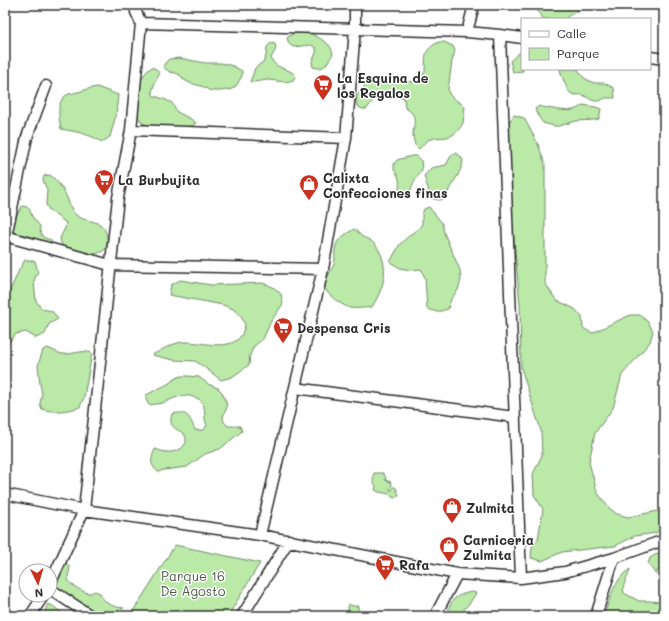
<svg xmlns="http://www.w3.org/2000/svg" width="669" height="621" viewBox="0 0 669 621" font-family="Mali,sans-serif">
<rect width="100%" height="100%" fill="#fff"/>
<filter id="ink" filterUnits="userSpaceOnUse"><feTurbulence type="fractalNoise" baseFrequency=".025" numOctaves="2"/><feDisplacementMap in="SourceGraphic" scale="8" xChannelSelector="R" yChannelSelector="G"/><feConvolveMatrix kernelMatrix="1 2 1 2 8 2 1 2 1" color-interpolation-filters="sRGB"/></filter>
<g filter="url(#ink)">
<!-- green -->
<path fill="#bae9a8" stroke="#728a6a" d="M523,5H585C580,13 571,11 566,19H543C537,6 533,10 523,5Z
M306,32C312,33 325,41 329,45C332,48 332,51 333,54C327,63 325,71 313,67L312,62L316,53V48L311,45L293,47L289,44L287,38C292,32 299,33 306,32Z
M439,42H444L453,46L455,51L452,61L448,90C450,100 459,100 465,107C464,112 464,118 463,123C460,129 454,136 447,137C442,138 436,137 431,139C426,140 423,145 419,149L415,145C414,142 413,138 413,135C413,124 419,115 405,108L404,98C396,94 380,94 373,101C371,103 369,106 367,109H362L357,106L356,101L357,96L367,83L372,81L378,80L388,83L403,81L413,82L418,80L425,72C426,57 422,50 439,42Z
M271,43L275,44L276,49L271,58C275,70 289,67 296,76L293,80C283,84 277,80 267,80C261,81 256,82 250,82L255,68L264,61L266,56L267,47Z
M522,52V69H523V71L513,72L510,61L519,53Z
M179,58L205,63H221L233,66L242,71V76L236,86L232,89L221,91H211L201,86L190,83L184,80L181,76L176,73L170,72L163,67L165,63L169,59Z
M152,67L156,69L160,73L155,82L152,92L154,96L164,99L172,103L177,112L191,119L196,123L192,126L169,128L148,125L142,123L137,115C141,106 136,98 137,89C138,83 146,70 152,67Z
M560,69H579L578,70L584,78L594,83H604L614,88L615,98C612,98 608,98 606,98C602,99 600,102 596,101C591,101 589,98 585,96C582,94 579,95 576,95C567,94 567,87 564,81C562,76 561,74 560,69Z
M97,87L118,95L116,115L110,137L102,142C87,133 77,132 61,129C59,118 55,99 69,94C72,93 75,93 78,92C85,90 90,88 97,87Z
M583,105L596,107L601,109L599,119L594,120L576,121L559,126H554L543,123L540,119L535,109L539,106C546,108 567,112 573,110C577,109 580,107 583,105Z
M514,115L524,118L538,144L545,164V283L556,300L575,309L582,317L583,328L592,333L630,315H640L648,322L653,331L650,342L622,375L613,408L595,433L589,462L597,492L609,508L617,514L628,517L658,511L664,514L663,525L656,533L635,536L615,546L562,552L542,561L531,558L532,547L538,539L543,509L534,495L533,474L542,455L541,431L521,368L520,305L505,140L508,124Z
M456,153L460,156L463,160C462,175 449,184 446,198C440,201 437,200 431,198L424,176L431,168L446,165L451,156Z
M412,156H417L421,160L422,170L416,178L409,193L404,195L399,193C399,183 401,178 394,170V164L397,160Z
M50,175C58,181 64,190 68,200C70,205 71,210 75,214C83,222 97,220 102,226C106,230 108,237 107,243C107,256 88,255 79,253C72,251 70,248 62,247L60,238L65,228L66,223L49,210L46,205L47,190L43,180L44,176Z
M22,206C32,207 29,211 33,218C35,221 38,223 40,226C39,235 43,238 51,240L50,245L14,235L12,230L14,225L17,215Z
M429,207L442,223L444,233L460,270L461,280L458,290L451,299L448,309L437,312L427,309L425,278L421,269L410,270L400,268L390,262L400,244L411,234L419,228L422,224V214L424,209Z
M354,229C358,231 359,235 363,237C366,239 369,239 371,241C382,249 386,266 384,278C382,289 377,299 372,307C365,308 357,309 350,308C343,306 325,294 325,287C325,279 331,271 334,264C336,259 334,254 335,249C336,239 346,234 354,229Z
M25,260L35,261L38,271L34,281L36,301L42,309L52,311L58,319L49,324L45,334L36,338L26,332L16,334L9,342L5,341V302L19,270Z
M180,280L211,285L263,283L273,287L281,294L283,304L271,321L263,339L254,346L250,355L249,365L232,377L221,380L204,367L195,361L174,360L152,355C162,350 172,343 183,342C201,341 232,353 242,334C243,331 244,328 245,325L241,316L233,309L223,305L169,295L171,285Z
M47,348C52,349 57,353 62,354C73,355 82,349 92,353L84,397L80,407C69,411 52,413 42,409L40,404L42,394L40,384L38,365L43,350Z
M181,376H188L199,377L208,384L218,388L222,392L226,402L227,407L223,417L224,422L228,426H240L242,431L220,449L205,454L187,467L164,470L158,472C149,464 151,459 155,449C159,450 163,452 167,452C175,453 187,448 186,439C185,428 166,432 172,414C188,410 190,418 195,430H204L207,425C203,418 206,411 203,404C201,400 199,399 196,398C181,392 175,399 162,403C158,404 154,404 149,405L146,400V395L168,384L176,378Z
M374,473H383L386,478L385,480L391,482L392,486L390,488V490H392L393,487H395L397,489V491L399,494L398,496L394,498L392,497L390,494L379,492L375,490L376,486C372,481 373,479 374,473Z
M175,545L260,563L228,616H130Z
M664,550V566L658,570L656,575L648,563L650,558Z
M66,563L70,567L68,577L69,582C72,585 84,593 89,593C92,593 93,592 95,591L100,593C104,604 113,607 124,608L120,610L122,615L120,616H99L90,609L75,603L54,586L61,566Z
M630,569C629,578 621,584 624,593L639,601H649L660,602C664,607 664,610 661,616H604C609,600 615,578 630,569Z
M472,592L476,593C474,596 473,598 471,601C470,604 466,606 464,609L465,614L467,616H448C449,599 456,595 472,592Z
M48,604L53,606L66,616H47C44,612 46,608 48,604Z
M348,604L353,606H358L359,616H348L349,615L348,610Z"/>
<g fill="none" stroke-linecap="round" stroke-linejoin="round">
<defs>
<path id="street" d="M141,23L467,32L500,35L522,38
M467,32L474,5
M500,35L521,578
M650,57L664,59
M131,130L346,138
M5,236L110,265L323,269
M5,241L27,137L46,86
M295,388L515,417
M5,494L84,510L260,535L457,574L521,578L565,572L614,558L664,540
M260,535L323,269L346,138L355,29V5
M50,584L84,510L118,198L131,130L141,23L136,12V5
M50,589L91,616
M30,616L44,595
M242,616L289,540
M435,616L457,574
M596,616L614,558"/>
</defs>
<!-- street casing -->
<use href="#street" stroke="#2b2b2b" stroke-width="13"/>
<!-- street -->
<use href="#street" stroke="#fff" stroke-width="10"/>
</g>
</g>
<!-- icons -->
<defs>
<symbol id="supermarket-pin" viewBox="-11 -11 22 30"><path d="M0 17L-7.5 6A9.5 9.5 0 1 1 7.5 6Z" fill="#c8321e" stroke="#fff"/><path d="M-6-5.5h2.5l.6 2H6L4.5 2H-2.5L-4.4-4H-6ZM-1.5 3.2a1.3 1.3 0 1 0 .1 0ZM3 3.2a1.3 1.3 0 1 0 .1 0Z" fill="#fff"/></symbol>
<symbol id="shop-pin" viewBox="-11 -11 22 30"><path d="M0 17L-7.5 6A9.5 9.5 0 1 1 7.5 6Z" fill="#c8321e" stroke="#fff"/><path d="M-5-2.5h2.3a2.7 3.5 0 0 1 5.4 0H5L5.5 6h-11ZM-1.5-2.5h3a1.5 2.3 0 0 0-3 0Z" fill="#fff"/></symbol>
</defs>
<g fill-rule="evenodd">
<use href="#supermarket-pin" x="312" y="73" width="22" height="30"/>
<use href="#supermarket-pin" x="93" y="168" width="22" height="30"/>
<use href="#shop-pin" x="298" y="173" width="22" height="30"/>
<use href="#supermarket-pin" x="272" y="316" width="22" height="30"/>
<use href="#shop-pin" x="441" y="496" width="22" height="30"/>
<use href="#shop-pin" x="438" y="535" width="22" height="30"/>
<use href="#supermarket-pin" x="374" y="553" width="22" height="30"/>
</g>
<g text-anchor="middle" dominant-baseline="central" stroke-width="3" stroke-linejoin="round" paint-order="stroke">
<!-- poi labels -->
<g font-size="13" font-weight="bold" fill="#2b2b2b" stroke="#fff" text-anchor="start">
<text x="337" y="77">La Esquina de<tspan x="337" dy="15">los Regalos</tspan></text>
<text x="323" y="177">Calixta<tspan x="323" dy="15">Confecciones finas</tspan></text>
<text x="118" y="179">La Burbujita</text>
<text x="297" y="327">Despensa Cris</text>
<text x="466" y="507">Zulmita</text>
<text x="463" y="539">Carniceria<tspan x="463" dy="15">Zulmita</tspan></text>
<text x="399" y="564">Rafa</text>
</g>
<!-- park labels -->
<g font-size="13" fill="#4f5a4a" stroke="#fff">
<text x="193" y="575">Parque 16<tspan x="193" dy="15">De Agosto</tspan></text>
</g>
</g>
<!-- margin -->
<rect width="669" height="621" fill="none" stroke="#fff" stroke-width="20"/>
<rect x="10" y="10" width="649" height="601" fill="none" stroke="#2b2b2b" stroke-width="1.5" filter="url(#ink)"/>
<!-- legend -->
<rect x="521" y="18" width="130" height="52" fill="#ffffff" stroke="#aaaaaa"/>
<rect x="529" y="31" width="20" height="6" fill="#ffffff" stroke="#aaaaaa"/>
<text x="557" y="38" font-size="12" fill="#2b2b2b">Calle</text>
<rect x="529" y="48" width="20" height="12" fill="#bae9a8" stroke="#aaaaaa"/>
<text x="557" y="58" font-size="12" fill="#2b2b2b">Parque</text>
<!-- north arrow -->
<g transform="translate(38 583) rotate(175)"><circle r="19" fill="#ffffff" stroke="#aaaaaa"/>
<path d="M0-3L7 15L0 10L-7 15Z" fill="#c8321e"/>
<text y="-6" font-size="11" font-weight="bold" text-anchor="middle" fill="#2b2b2b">N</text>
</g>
</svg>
